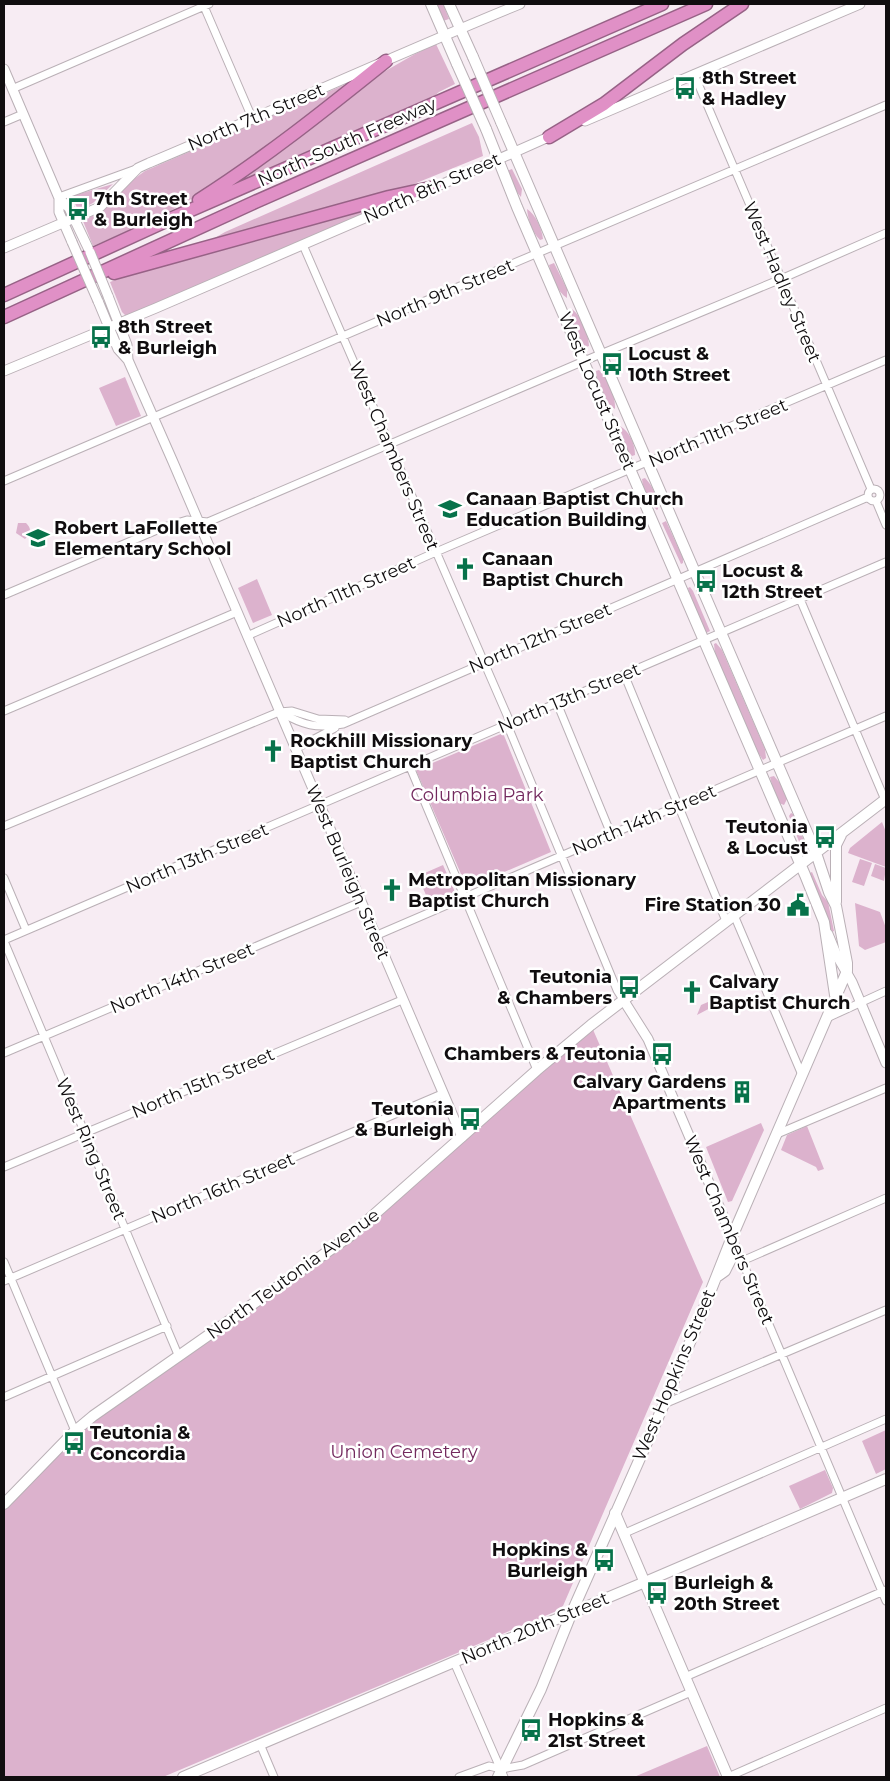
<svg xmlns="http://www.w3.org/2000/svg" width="890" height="1781" viewBox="0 0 890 1781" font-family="Montserrat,sans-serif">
<rect width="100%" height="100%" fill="#f7ecf3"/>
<!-- green -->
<path fill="#dcb2cd" d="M437,4H443L449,19L443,21Z
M436,44L455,84L439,92L432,98L242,182L241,179L303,135L375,77L415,54Z
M353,81L221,182L158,218L93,246L83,221L104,209L134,179L145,171Z
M472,123L479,137L483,156L404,188L206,243L225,232Z
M512,169L522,189L521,197L516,191L507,171Z
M113,184L93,203L81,209L80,207L77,208L72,196Z
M377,204L378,207L126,316L122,312L110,282L149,268Z
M527,209C535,214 542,228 543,239L540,240C532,232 528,220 527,209Z
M554,263L567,289V298C557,292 551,276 549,265Z
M572,309C581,316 589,334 589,346L586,347C578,339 570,320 572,309Z
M599,370C608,379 616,397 615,409C604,402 597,383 596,371Z
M125,377L141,416L116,426L99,388Z
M620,426C630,432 635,444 635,455L632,456C625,448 619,436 620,426Z
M645,478C653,486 659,499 658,509L657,510C648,503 643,490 642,479Z
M666,521L683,558V563L681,564L662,523Z
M18,523H26C32,529 31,533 25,539L16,533Z
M257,579L272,615L253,623L238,588Z
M690,587L693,591L710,631L706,633L689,592L688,588Z
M716,643L722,650L765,749L766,758L763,760L758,753L715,654L714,644Z
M503,733L551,852L467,888L416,770Z
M774,776L780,783L787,799L784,805L779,803L772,785L770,777Z
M791,813L793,814L805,843V847L804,848L800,844L789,816Z
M882,822L886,832V867L848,853L850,848Z
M860,859L872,863L864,886L852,882Z
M875,864L886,868L884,881L871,876Z
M443,865L455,892L427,904L425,902L428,900L418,876Z
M812,872L822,895L828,902L834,931L832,932L810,873Z
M855,903L880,912L886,928V942L865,950L859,946Z
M715,999H720L716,1005L697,1015L701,1005Z
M591,1025L703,1282L563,1606L560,1608L559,1610L163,1777H4V1504L75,1431L314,1263Z
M761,1123L764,1130L732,1201L728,1202L706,1147Z
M807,1126L824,1169L818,1171L816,1167L781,1150L787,1135Z
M886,1430V1469L876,1474L862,1441Z
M825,1470L833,1488L832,1493L800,1509L789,1486Z
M707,1746L720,1777H634Z"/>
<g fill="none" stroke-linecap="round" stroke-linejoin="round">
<defs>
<path id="minor" d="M203,4L253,120
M694,74L871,489
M12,89L209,4
M4,122L23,114
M59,197L136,169
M303,245L510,722
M4,481L439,295L886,105
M868 495a6 6 0 1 1 12 0a6 6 0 1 1-12 0Z
M876,501L886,525
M4,595L164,527L187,520L208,522L584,361L781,279L886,233
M800,599L885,800
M247,636L436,552L886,360
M624,674L726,921
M557,703L611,834
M4,711L237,612
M280,712C303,725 316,729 343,724L868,497
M507,724L617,990L624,1001
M295,749L335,728
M410,767L537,1070
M4,826L279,712L292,711L318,719L345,720
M4,878L26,930
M734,915L802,1075
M375,936L886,716
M4,940L886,562
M4,941L179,1357
M827,1018L886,991
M4,1053L361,902
M777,1134L886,1088
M4,1167L402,1000
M732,1237L886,1601
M742,1261L886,1198
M4,1262L75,1431
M4,1281L442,1094
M4,1397L167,1326
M664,1404L886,1310
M625,1533L886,1419
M454,1662L504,1777
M685,1677L886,1590
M260,1744L274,1777
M459,1777L489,1766L501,1769L523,1765L691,1692
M728,1777L886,1708"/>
<path id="tertiary" d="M4,69L59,198V212L72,242
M585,121L860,4
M429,190L553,135
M59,198L69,208L90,252
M4,248L100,207L138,168L149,163C273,111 395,55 520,4
M108,296L127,345L128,360
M98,301L118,349L128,360L173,462L462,1137
M4,371L156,308L418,195
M828,934L837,956L852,982L886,1063
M624,1001L648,1039L732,1237"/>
<path id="secondary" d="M431,4L457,64
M449,4L473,57
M486,129L517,207L805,875L824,922L835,995
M836,902V845L841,835
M718,1276L725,1271L732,1257L736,1256L742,1261
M4,1504L75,1431L93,1416L350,1236L537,1070L591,1025L886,799
M615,1513L728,1777
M183,1777L454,1662L645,1582L886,1479
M498,1777L541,1689L572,1612L664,1404L696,1328L732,1237L847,971V963L836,906L829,892L816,853L501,122"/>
<path id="motorway" d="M549,137L604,104L683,44L742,4
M199,200C265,158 325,110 386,61
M114,273L389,197L435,187
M4,295L168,220L662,4
M4,317L255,202L706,4"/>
</defs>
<!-- minor casing -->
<use href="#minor" stroke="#bab0b6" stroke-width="9"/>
<!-- tertiary casing -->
<use href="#tertiary" stroke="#bab0b6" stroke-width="11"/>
<!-- secondary casing -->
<use href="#secondary" stroke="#bab0b6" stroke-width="12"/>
<!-- motorway casing -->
<use href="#motorway" stroke="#976286" stroke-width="15"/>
<!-- minor -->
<use href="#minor" stroke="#fff" stroke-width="7"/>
<!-- tertiary -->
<use href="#tertiary" stroke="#fff" stroke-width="9"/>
<!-- secondary -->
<use href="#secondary" stroke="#fff" stroke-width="10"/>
<!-- motorway -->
<use href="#motorway" stroke="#e090c6" stroke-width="12"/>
<defs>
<path id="tertiary-bridge" d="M72,242L98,301
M90,252L108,296"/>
<path id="secondary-bridge" d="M473,57L501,122
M457,64L486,129"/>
</defs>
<!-- tertiary-bridge casing -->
<use href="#tertiary-bridge" stroke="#bab0b6" stroke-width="11" stroke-linecap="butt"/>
<!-- secondary-bridge casing -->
<use href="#secondary-bridge" stroke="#bab0b6" stroke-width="12" stroke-linecap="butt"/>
<!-- tertiary-bridge -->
<use href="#tertiary-bridge" stroke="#fff" stroke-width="9"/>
<!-- secondary-bridge -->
<use href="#secondary-bridge" stroke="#fff" stroke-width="10"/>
</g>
<!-- icons -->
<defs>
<symbol id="bus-bare" viewBox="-9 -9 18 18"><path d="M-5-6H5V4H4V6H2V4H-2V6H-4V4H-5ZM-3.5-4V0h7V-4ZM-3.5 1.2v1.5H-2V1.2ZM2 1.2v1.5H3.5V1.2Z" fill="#07724a" stroke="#fff" stroke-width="2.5" paint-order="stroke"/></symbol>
<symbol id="school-bare" viewBox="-9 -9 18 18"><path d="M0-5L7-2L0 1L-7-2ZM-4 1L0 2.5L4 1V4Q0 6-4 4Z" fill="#07724a" stroke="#fff" stroke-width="2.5" paint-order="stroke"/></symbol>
<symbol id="church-bare" viewBox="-9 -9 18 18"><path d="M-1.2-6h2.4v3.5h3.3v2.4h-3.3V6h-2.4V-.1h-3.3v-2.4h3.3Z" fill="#07724a" stroke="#fff" stroke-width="2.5" paint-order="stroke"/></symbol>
<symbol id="civic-bare" viewBox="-9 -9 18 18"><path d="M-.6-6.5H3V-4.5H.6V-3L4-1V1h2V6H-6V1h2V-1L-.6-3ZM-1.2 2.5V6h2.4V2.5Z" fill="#07724a" stroke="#fff" stroke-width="2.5" paint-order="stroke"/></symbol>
<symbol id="building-bare" viewBox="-9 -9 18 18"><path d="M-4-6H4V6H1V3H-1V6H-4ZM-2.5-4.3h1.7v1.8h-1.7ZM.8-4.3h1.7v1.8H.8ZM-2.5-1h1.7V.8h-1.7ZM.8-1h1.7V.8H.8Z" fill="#07724a" stroke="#fff" stroke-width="2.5" paint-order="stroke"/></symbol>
</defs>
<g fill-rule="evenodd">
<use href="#bus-bare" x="669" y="72" width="32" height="32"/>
<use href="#bus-bare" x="62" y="193" width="32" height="32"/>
<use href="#bus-bare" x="85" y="321" width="32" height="32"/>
<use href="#bus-bare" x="596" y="348" width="32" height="32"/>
<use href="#school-bare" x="434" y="493" width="32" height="32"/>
<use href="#school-bare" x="22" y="522" width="32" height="32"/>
<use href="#church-bare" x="449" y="553" width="32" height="32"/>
<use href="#bus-bare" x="690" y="565" width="32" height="32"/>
<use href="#church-bare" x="257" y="735" width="32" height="32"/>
<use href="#bus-bare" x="809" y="821" width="32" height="32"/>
<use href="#church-bare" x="376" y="874" width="32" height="32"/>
<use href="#civic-bare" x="782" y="889" width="32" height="32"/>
<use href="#bus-bare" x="613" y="971" width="32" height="32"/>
<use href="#church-bare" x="676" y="976" width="32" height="32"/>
<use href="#bus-bare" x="646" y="1038" width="32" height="32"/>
<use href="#building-bare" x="726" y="1076" width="32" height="32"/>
<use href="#bus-bare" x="454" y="1103" width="32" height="32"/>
<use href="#bus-bare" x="58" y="1427" width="32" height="32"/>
<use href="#bus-bare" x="588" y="1544" width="32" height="32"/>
<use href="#bus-bare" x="641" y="1577" width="32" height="32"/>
<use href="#bus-bare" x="515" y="1714" width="32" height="32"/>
</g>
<g text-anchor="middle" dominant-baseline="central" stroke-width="5" stroke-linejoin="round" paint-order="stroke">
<!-- poi labels -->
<g font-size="18" font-weight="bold" fill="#100d0f" stroke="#fff" text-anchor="start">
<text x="702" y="78">8th Street<tspan x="702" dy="21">&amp; Hadley</tspan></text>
<text x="94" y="199">7th Street<tspan x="94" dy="21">&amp; Burleigh</tspan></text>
<text x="118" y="327">8th Street<tspan x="118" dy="21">&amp; Burleigh</tspan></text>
<text x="628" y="354">Locust &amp;<tspan x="628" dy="21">10th Street</tspan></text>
<text x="466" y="499">Canaan Baptist Church<tspan x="466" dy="21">Education Building</tspan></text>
<text x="54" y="528">Robert LaFollette<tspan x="54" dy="21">Elementary School</tspan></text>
<text x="482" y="559">Canaan<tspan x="482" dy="21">Baptist Church</tspan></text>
<text x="722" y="571">Locust &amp;<tspan x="722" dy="21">12th Street</tspan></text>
<text x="290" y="741">Rockhill Missionary<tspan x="290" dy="21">Baptist Church</tspan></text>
<text x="808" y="827" text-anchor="end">Teutonia<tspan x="808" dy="21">&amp; Locust</tspan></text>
<text x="408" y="880">Metropolitan Missionary<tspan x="408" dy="21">Baptist Church</tspan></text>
<text x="781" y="905" text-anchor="end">Fire Station 30</text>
<text x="612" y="977" text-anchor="end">Teutonia<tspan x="612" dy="21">&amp; Chambers</tspan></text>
<text x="709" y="982">Calvary<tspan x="709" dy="21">Baptist Church</tspan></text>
<text x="646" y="1054" text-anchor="end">Chambers &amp; Teutonia</text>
<text x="726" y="1082" text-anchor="end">Calvary Gardens<tspan x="726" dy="21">Apartments</tspan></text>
<text x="454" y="1109" text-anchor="end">Teutonia<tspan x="454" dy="21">&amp; Burleigh</tspan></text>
<text x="90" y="1433">Teutonia &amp;<tspan x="90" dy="21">Concordia</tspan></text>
<text x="588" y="1550" text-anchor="end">Hopkins &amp;<tspan x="588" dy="21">Burleigh</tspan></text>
<text x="674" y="1583">Burleigh &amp;<tspan x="674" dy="21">20th Street</tspan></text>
<text x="548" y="1720">Hopkins &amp;<tspan x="548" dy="21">21st Street</tspan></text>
</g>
<!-- street labels -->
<g font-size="18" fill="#100d0f" stroke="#fff">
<text transform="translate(256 117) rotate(-23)">North 7th Street</text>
<text transform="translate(347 142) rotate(-24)">North-South Freeway</text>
<text transform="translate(432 188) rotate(-24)">North 8th Street</text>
<text transform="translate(782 282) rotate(67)">West Hadley Street</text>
<text transform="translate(445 293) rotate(-23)">North 9th Street</text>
<text transform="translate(597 391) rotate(67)">West Locust Street</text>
<text transform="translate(718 433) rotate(-23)">North 11th Street</text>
<text transform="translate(394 456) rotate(67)">West Chambers Street</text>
<text transform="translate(346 592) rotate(-24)">North 11th Street</text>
<text transform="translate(540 638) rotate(-23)">North 12th Street</text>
<text transform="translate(569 698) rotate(-23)">North 13th Street</text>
<text transform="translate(644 820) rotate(-23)">North 14th Street</text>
<text transform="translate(197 858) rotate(-23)">North 13th Street</text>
<text transform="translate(348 872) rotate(67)">West Burleigh Street</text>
<text transform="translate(182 978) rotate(-23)">North 14th Street</text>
<text transform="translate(203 1083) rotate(-23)">North 15th Street</text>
<text transform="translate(91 1149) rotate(67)">West Ring Street</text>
<text transform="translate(223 1188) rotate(-23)">North 16th Street</text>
<text transform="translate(729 1230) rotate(67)">West Chambers Street</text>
<text transform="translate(293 1274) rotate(-36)">North Teutonia Avenue</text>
<text transform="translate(674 1375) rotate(-67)">West Hopkins Street</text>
<text transform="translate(535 1628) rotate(-23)">North 20th Street</text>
</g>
<!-- park labels -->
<g font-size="18" fill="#73295e" stroke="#fff">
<text x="477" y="795">Columbia Park</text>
<text x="404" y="1452">Union Cemetery</text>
</g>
</g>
<!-- border -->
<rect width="890" height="1781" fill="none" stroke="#100d0f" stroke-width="10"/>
</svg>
